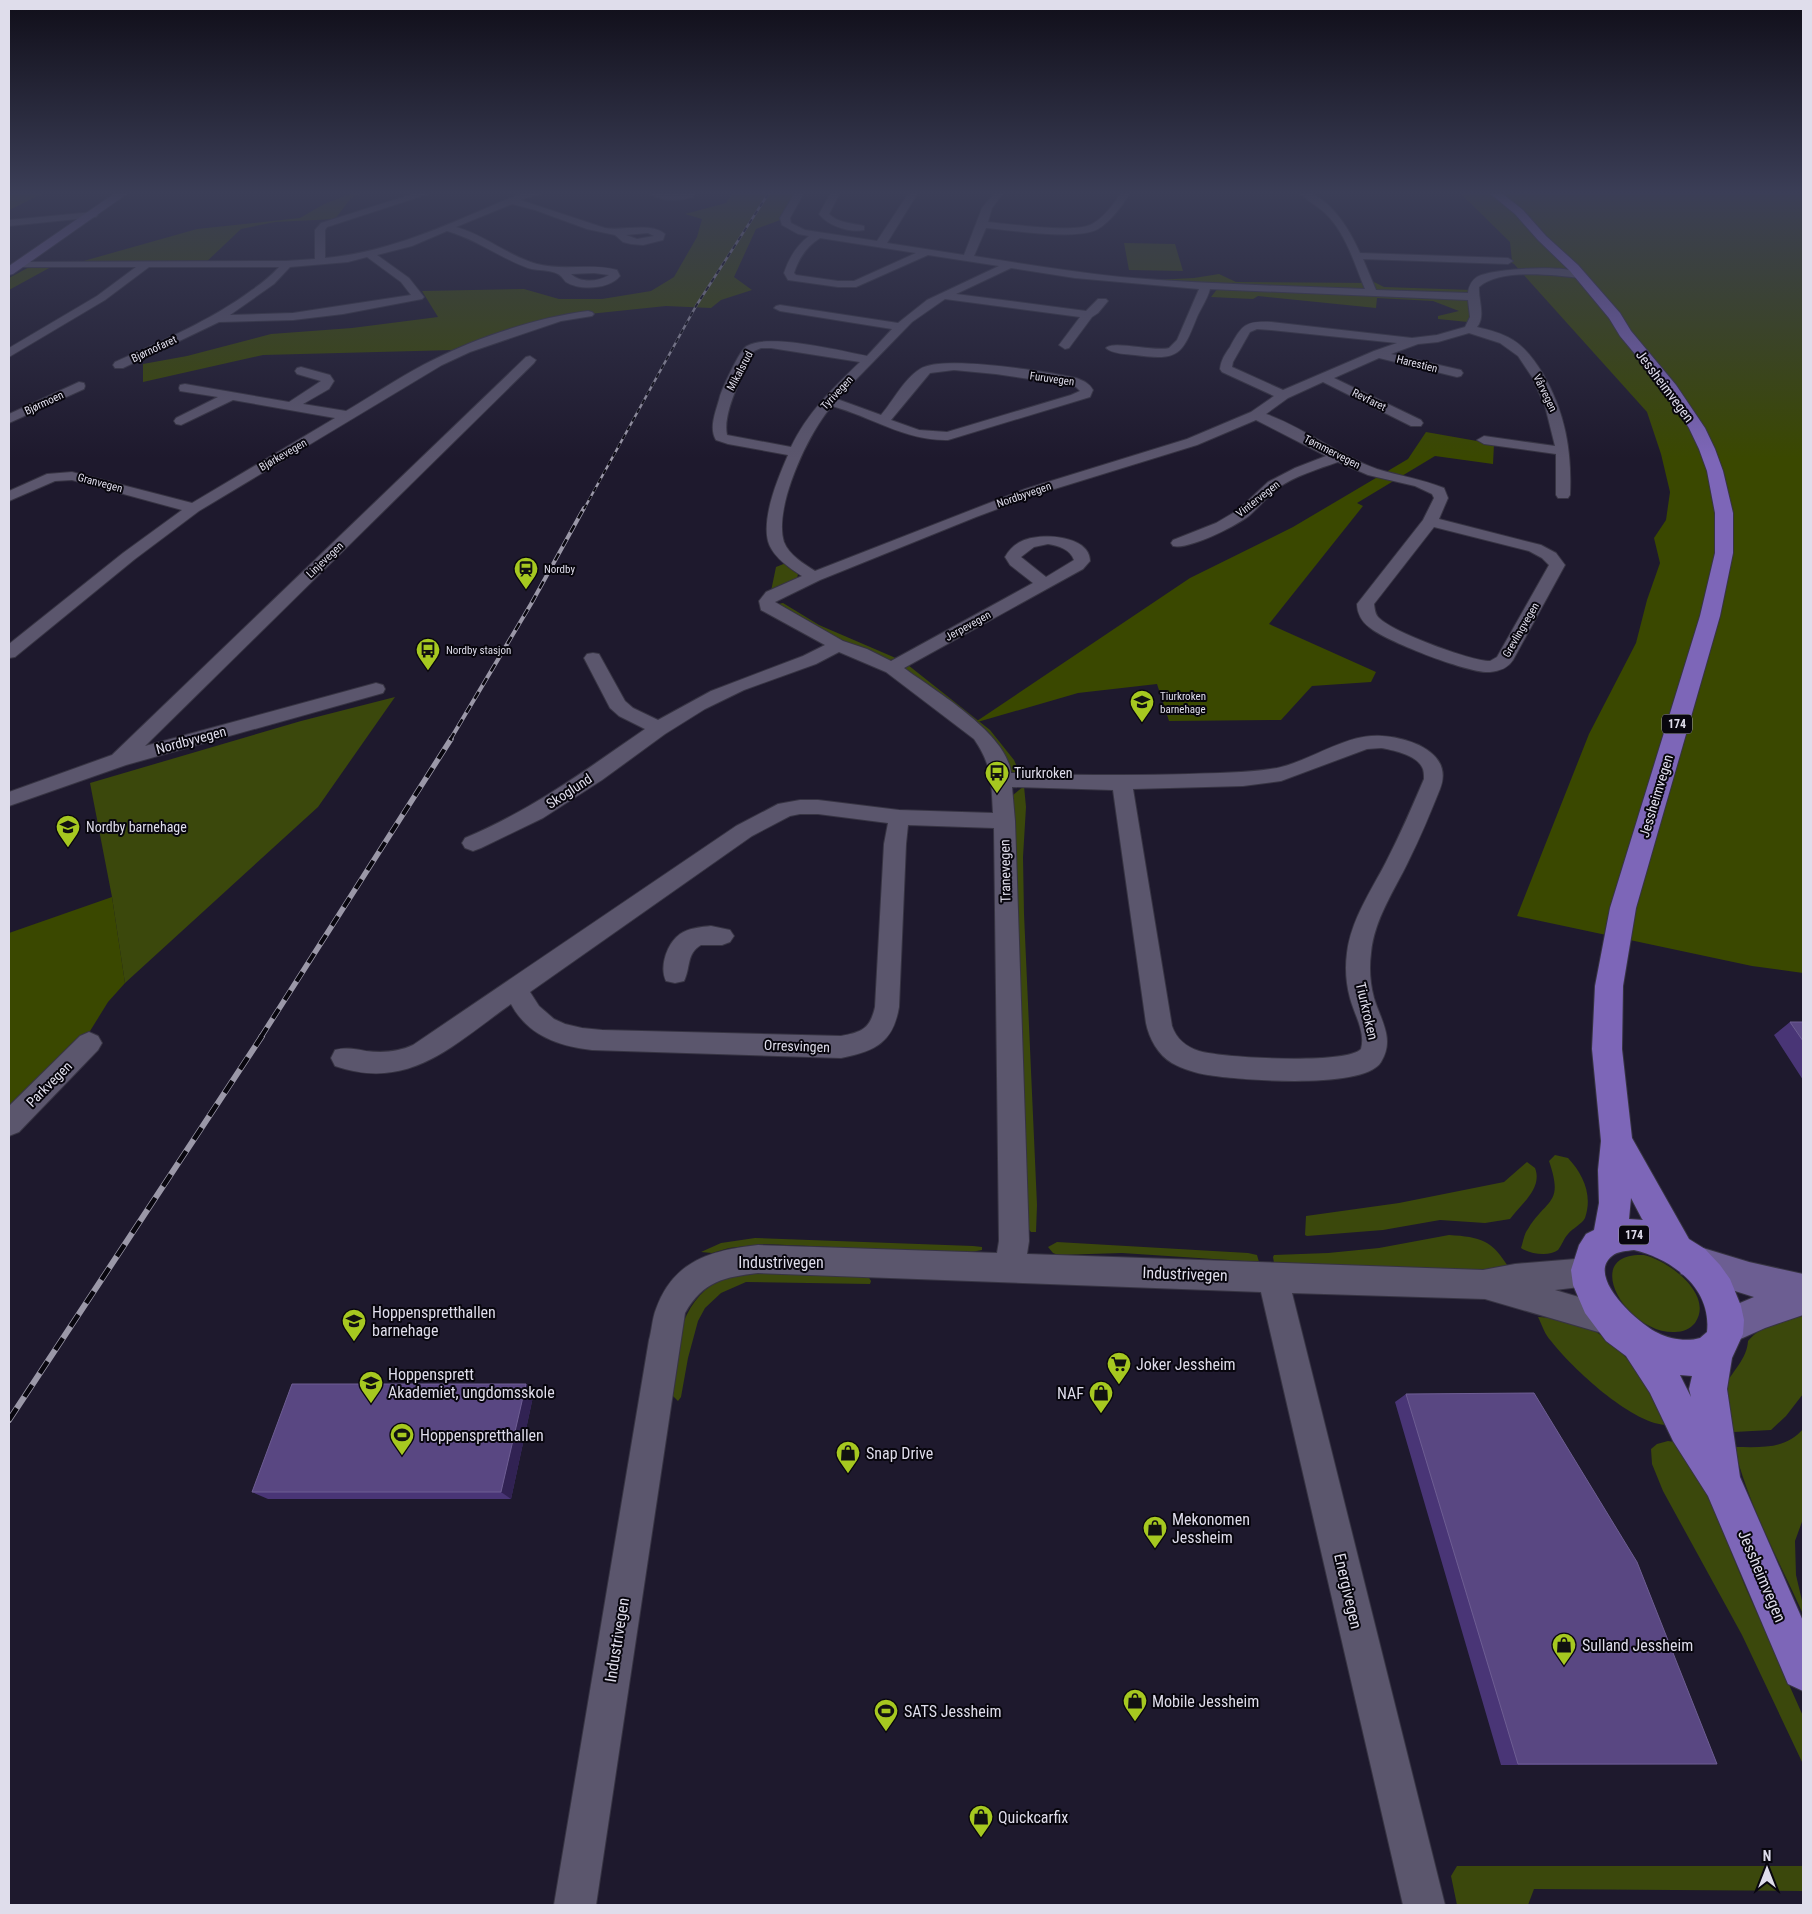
<svg xmlns="http://www.w3.org/2000/svg" width="1812" height="1914" viewBox="0 0 1812 1914" font-family="'Roboto Condensed',sans-serif">
<rect width="100%" height="100%" fill="#1e192d"/>
<!-- green -->
<path fill="#3b480c" d="M1124,243L1175,244L1183,271L1129,270Z
M786,563L796,569L798,574L797,579L771,591L776,567Z
M783,603L819,625L898,659L889,660L828,634L778,606V604Z
M908,665L990,730L1014,760L1021,776L1008,770L904,670V667Z
M395,697L318,807L125,983L112,897L90,783L301,721Z
M1024,786L1026,807L1023,857L1024,914L1037,1205L1036,1232H1031L1026,1226L1013,795Z
M1555,1155L1568,1158C1583,1174 1593,1195 1585,1218C1582,1224 1573,1228 1568,1234C1564,1238 1562,1245 1558,1250C1549,1257 1530,1254 1521,1248C1523,1242 1524,1234 1528,1229C1547,1198 1564,1205 1549,1161Z
M1527,1162L1535,1168C1543,1188 1521,1204 1510,1219L1485,1223L1440,1220L1383,1230L1307,1236L1305,1235L1306,1216L1399,1203L1504,1182Z
M1449,1235C1481,1237 1492,1240 1509,1268L1483,1271L1274,1263L1273,1257L1274,1255L1328,1253L1379,1248Z
M755,1238L973,1246L982,1247V1250L966,1253L764,1244L729,1248L712,1253L701,1252L721,1243Z
M1057,1242L1248,1253L1257,1255L1259,1262L1122,1253L1058,1255L1053,1253L1048,1247Z
M1644,1255C1667,1260 1715,1294 1695,1323C1690,1329 1683,1332 1675,1332C1626,1334 1579,1252 1644,1255Z
M745,1272L868,1276L871,1281L870,1284L746,1282L721,1293L705,1308L698,1321L688,1358L681,1397L678,1401L668,1391C676,1351 678,1302 719,1281C727,1277 736,1275 745,1272Z
M1803,1316V1394L1786,1416L1771,1430L1734,1432L1730,1427L1723,1388C1732,1372 1747,1359 1748,1341C1760,1326 1785,1319 1803,1316Z
M1538,1317C1550,1318 1562,1318 1573,1321C1603,1329 1638,1366 1652,1393C1657,1403 1661,1414 1665,1425C1630,1422 1573,1369 1551,1341C1545,1335 1542,1325 1538,1317Z
M1803,1429V1519L1795,1541L1796,1575L1803,1605V1614C1778,1559 1749,1506 1734,1447C1760,1447 1785,1450 1803,1429Z
M1668,1441L1675,1442L1705,1488L1745,1586L1803,1716V1764L1742,1635L1663,1491L1652,1464L1651,1449L1657,1444Z
M1457,1866H1803V1891L1534,1889L1528,1905H1457L1451,1876Z"/>
<!-- forest -->
<path fill="#3a4800" d="M9,191H48L9,210Z
M358,191H366L351,198L335,219L275,222L241,229L202,266L51,267L9,290V278L33,265L80,262L197,229L300,218L324,204Z
M734,191H796L787,205L783,219L756,229L734,277L752,290L721,300L711,308L666,306L589,314L555,321L454,350L263,355L143,382V364L187,356L271,334L352,328L438,317L422,291L524,289L559,299H602L651,291L674,277L697,237L702,219L685,214L726,203Z
M1458,191H1803V973L1752,966L1517,916L1589,734L1636,643L1647,600L1660,563L1654,538L1666,520L1670,492L1661,454L1647,412L1514,264L1508,261H1512L1510,242Z
M1219,274L1236,282L1373,283L1372,281L1384,287L1472,290L1480,315L1468,322L1438,319V316L1459,311L1433,301L1377,298L1376,308L1258,296L1253,299L1211,297L1218,288L1134,281L1194,278Z
M1426,432L1494,444L1493,464L1435,456L1357,503L1363,506L1269,624L1376,672L1371,682L1312,686L1281,720L1169,721L1157,684L1078,693L974,723L1190,578L1293,527L1408,459Z
M112,897L125,983L108,1002L82,1044L9,1116V933Z"/>
<g fill="none" stroke-linecap="round" stroke-linejoin="round">
<defs>
<path id="street" d="M422,191H437L327,227L325,230V258C393,252 455,221 517,195L532,191H549L520,200L605,228C623,231 651,222 665,234L663,240L643,245L631,244L623,242L615,235L587,229L535,210L512,204L456,227C485,235 508,256 537,264C563,271 590,263 617,270L620,276C610,289 580,291 566,282C563,279 562,276 558,274C549,269 537,271 528,268C500,258 476,239 447,231L412,246L377,255L409,278L424,297L422,299L343,314L293,320L219,322L123,368H115L113,365L115,362C162,341 210,321 252,290C262,283 271,276 279,267H149L105,300L9,357V348L97,296L136,267H20L15,264L16,262L286,261L315,259V230L321,223ZM648,233L654,236L637,239L626,235ZM367,257L401,282L411,295L293,313L230,315L274,284L290,267L348,262ZM594,273L609,275C598,282 580,283 571,274Z
M647,191L674,194L696,191L693,197C678,201 659,202 647,191Z
M796,191H805L790,218L791,223L805,230L877,241L910,191H919L887,243L964,255L982,208L996,191H1005L992,208L988,222C1009,224 1072,233 1090,225C1102,220 1115,203 1122,191H1131C1123,205 1111,221 1098,229C1077,241 1011,230 986,228L974,256C1023,264 1072,272 1121,277C1202,284 1284,286 1365,289C1354,263 1346,233 1325,213C1316,205 1305,199 1297,191C1327,191 1349,228 1360,253L1508,258L1513,261L1508,264L1363,259L1376,290L1468,293C1469,286 1471,281 1477,277C1492,268 1573,264 1585,275L1580,278C1554,275 1500,268 1479,287C1478,300 1486,316 1477,327C1489,330 1502,333 1513,340C1526,348 1535,361 1543,374C1565,412 1572,451 1570,495L1568,498H1558L1556,495V454L1484,444L1477,440L1484,436L1555,446L1545,406L1532,377L1518,356L1500,343L1469,333L1438,342L1418,344L1391,354L1461,370L1463,373L1461,376L1457,377L1379,358L1334,378L1421,420L1423,423L1421,426H1411L1323,382L1288,398L1266,414C1305,428 1338,455 1377,469C1400,476 1422,479 1444,488L1448,498L1439,519L1541,545L1556,553L1565,565L1513,660C1508,668 1500,671 1490,672C1470,674 1385,641 1369,627C1362,622 1357,613 1357,604L1423,520L1434,498L1432,494L1415,486L1368,475L1338,462C1318,469 1295,476 1278,488C1268,496 1260,506 1250,515C1238,525 1189,550 1173,546L1171,543L1173,540L1216,523L1238,510L1268,482L1295,468L1326,456L1256,420L1197,445L1035,495L976,517L820,580L775,602L843,641L867,649L891,661L1033,583L1010,565L1005,557C1009,550 1015,544 1022,541C1040,532 1090,535 1090,561L1083,569L904,668C935,691 1007,733 1011,773C1070,775 1130,776 1189,774C1218,773 1248,773 1277,768C1311,761 1346,733 1382,736C1411,738 1454,753 1440,789C1430,814 1420,838 1408,862C1394,891 1374,920 1371,953C1369,968 1370,983 1374,998C1381,1021 1395,1039 1381,1062C1364,1090 1239,1080 1208,1075C1196,1073 1183,1069 1172,1063C1158,1055 1149,1038 1146,1023L1113,790L1012,787L1015,821L1029,1241L1027,1254L1483,1270L1515,1264L1588,1258L1599,1262L1603,1272L1599,1282L1588,1286L1555,1290L1623,1310L1627,1321L1623,1332L1612,1336L1485,1299L1292,1293L1445,1905H1403L1261,1292L758,1273C725,1277 703,1281 685,1313L596,1905H554L649,1340C652,1330 652,1319 656,1309C673,1261 711,1250 758,1245L997,1253L999,1241L994,828L908,825L906,844L899,1007C893,1043 875,1051 841,1058L592,1050C559,1046 528,1036 511,1004C454,1044 410,1092 335,1066L331,1058L335,1050C346,1047 355,1049 366,1051C383,1053 398,1052 413,1045L736,826L778,804L800,800H818L899,810L993,813C991,781 993,767 974,739L886,672L839,652L816,664L744,690L705,709L665,734L602,780L543,818L481,848L473,851L465,848L462,843L465,838C532,810 587,769 645,729L619,716L610,708L584,658L587,654L593,653L599,654L625,701L633,708L658,720L711,691L803,656L825,645L761,610L759,601L766,592L802,576C789,568 772,556 768,541C762,516 778,478 788,455L728,444L716,440C708,427 717,409 720,396C723,387 740,349 747,346C769,333 840,351 867,356L892,329L780,311L774,308L776,306L780,305L898,323L927,300L999,266L928,255L856,287H838L788,280L784,273C789,258 796,246 809,236L798,234L782,225L780,218ZM820,238L916,253L854,281H838L796,275L794,273C799,258 806,247 820,238ZM1011,268L1075,278L1199,289L1177,340L1169,348C1154,352 1113,340 1106,348C1112,354 1127,354 1135,355C1179,361 1182,355 1197,317C1201,308 1207,300 1210,289L1468,300L1470,317L1465,327L1437,335L1412,338L1271,322C1245,321 1242,325 1230,347C1225,354 1221,360 1220,369L1222,372L1274,396L1251,412L1187,439L1025,489L815,571C804,564 789,555 784,542C773,508 809,431 832,406C872,417 905,441 948,440L1090,397L1093,390C1089,383 1084,381 1076,378C1049,372 941,354 920,369C904,379 893,401 881,415L837,399L912,322L945,299L1080,317L1059,345L1065,349L1069,348L1092,317L1098,313L1108,301L1106,299H1098L1086,311L956,294ZM1257,329L1271,330L1397,343L1374,351L1283,390L1232,367L1233,362L1250,332ZM761,348H771L860,362C833,388 807,413 791,447L727,435C722,412 744,372 754,351ZM954,370L996,374L1070,385L1076,387L1080,391L1071,395L947,432L919,430L891,420L930,373ZM1434,527L1529,551L1542,558L1549,565L1497,657L1490,661C1470,661 1393,632 1379,618C1375,614 1375,610 1374,604ZM1048,544C1059,546 1070,549 1074,560L1046,577L1021,557L1034,547ZM1381,748C1393,750 1416,755 1422,767C1424,770 1424,775 1424,779C1412,807 1400,835 1386,862C1371,891 1351,920 1347,953C1345,968 1346,983 1350,998C1354,1014 1366,1032 1361,1049C1347,1065 1222,1058 1199,1051C1186,1047 1176,1038 1172,1026L1133,789L1243,786L1281,781L1367,749ZM800,814H818L888,823L884,844L875,1007C870,1029 862,1032 841,1036L602,1030L582,1028L565,1024L554,1019L539,1006L530,992L752,836L790,816Z
M832,191H841L829,214C838,223 852,223 864,226V230C850,233 828,226 819,214Z
M93,212L98,215L96,217L9,226V220Z
M588,311L592,312L594,314L592,316L561,321L470,352L442,365L199,511L135,559L15,657L9,658V644L123,553L182,510L72,480L55,481L9,501V491L47,474L72,472L192,503L335,418L233,400L181,425L176,424L174,421L176,418L218,397L180,391L179,388L180,385L185,384L289,402L321,381L297,374L295,371L297,368L301,367L330,375L334,381L329,389L303,404L346,411C375,394 404,374 435,359C478,337 540,317 588,311Z
M530,356L536,360L534,363L145,746L376,683L383,685L385,689L383,693L126,765L9,806V792L112,755L526,357Z
M79,382L84,383L85,386L84,389L9,423V414Z
M711,926L730,930L734,936L730,942L722,945H701C686,954 691,967 684,981L675,983L666,981C659,967 667,943 680,934C689,928 701,927 711,926Z
M89,1032L98,1036L102,1043L98,1050L19,1132L9,1136V1106L80,1036Z"/>
<path id="secondary" d="M118,191H131L13,274L9,275V266Z
M1693,1245L1749,1262L1803,1274V1315L1765,1328L1727,1345L1714,1340L1709,1327L1714,1314L1754,1297L1681,1274L1676,1262L1681,1250Z"/>
<path id="primary" d="M1487,191H1499L1523,210L1546,236L1578,265L1620,313L1631,331L1676,385L1705,428L1715,449L1723,471L1733,513V553L1720,616L1636,908L1623,986L1622,1049L1632,1138L1689,1239L1705,1249L1720,1265L1730,1279L1741,1306L1744,1320L1743,1334L1732,1358L1727,1389L1740,1477L1803,1621V1691L1788,1684L1708,1496L1673,1441L1650,1393L1626,1356L1606,1341L1585,1313L1573,1285L1571,1270L1579,1245L1586,1234L1594,1230L1599,1203L1598,1170L1601,1141L1592,1049L1595,986L1610,908L1700,616L1715,553V513L1707,471L1699,449L1689,428L1665,390L1620,336L1609,318L1570,271L1538,240L1515,214ZM1631,1198L1642,1219L1643,1220L1629,1219ZM1634,1250C1672,1259 1712,1288 1707,1332L1700,1338C1687,1342 1669,1339 1658,1333C1640,1325 1585,1277 1612,1256C1618,1251 1627,1251 1634,1250ZM1680,1375L1692,1376L1689,1389L1691,1397Z"/>
</defs>
<!-- street casing -->
<use href="#street" stroke="#373443" stroke-width="2"/>
<!-- secondary casing -->
<use href="#secondary" stroke="#373443" stroke-width="2"/>
<!-- primary casing -->
<use href="#primary" stroke="#373443" stroke-width="2"/>
<!-- street -->
<use href="#street" fill="#5b566d" fill-rule="evenodd"/>
<!-- secondary -->
<use href="#secondary" fill="#6c5e92" fill-rule="evenodd"/>
<!-- primary -->
<use href="#primary" fill="#7d66b8" fill-rule="evenodd"/>
<defs>
<path id="rail-far3" d="M584,509L696,306L770,191"/>
<path id="rail-far2" d="M450,740L531,604L584,508"/>
<path id="rail-far1" d="M261,1037L451,739"/>
<path id="rail" d="M9,1420L262,1036"/>
</defs>
<!-- rail-far3 casing -->
<use href="#rail-far3" stroke="#9b98a8" stroke-width="2.5"/>
<!-- rail-far2 casing -->
<use href="#rail-far2" stroke="#9b98a8" stroke-width="4"/>
<!-- rail-far1 casing -->
<use href="#rail-far1" stroke="#9b98a8" stroke-width="5.5"/>
<!-- rail casing -->
<use href="#rail" stroke="#9b98a8" stroke-width="6"/>
<!-- rail-far3 -->
<use href="#rail-far3" stroke="#08060e" stroke-width="2" stroke-dasharray="5" stroke-linecap="butt"/>
<!-- rail-far2 -->
<use href="#rail-far2" stroke="#08060e" stroke-width="2.5" stroke-dasharray="8" stroke-linecap="butt"/>
<!-- rail-far1 -->
<use href="#rail-far1" stroke="#08060e" stroke-width="4" stroke-dasharray="11" stroke-linecap="butt"/>
<!-- rail -->
<use href="#rail" stroke="#08060e" stroke-width="4.5" stroke-dasharray="14" stroke-linecap="butt"/>
</g>
<!-- wall -->
<path fill="#493576" d="M1790,1022H1803V1080L1774,1035Z
M526,1384L534,1392L511,1499H268L252,1492Z
M1406,1394L1717,1764L1501,1765L1395,1402Z"/>
<!-- shaded-wall -->
<path fill="#312253" d="M526,1384L534,1392L511,1499L501,1492Z"/>
<!-- building -->
<path fill="#594782" stroke="#6e5e93" d="M1790,1022H1803V1041Z
M292,1384H526L501,1492H252Z
M1534,1393L1637,1562L1717,1764H1518L1406,1394Z"/>
<!-- sky -->
<linearGradient id="sky" x2="0" y2="1"><stop stop-color="#100e19"/><stop offset="0.42" stop-color="#3b3e57"/><stop offset="1" stop-color="#3b3e57" stop-opacity="0"/></linearGradient>
<rect width="1812" height="459" fill="url(#sky)"/>
<!-- icons -->
<defs>
<symbol id="station-pin" viewBox="-11 -11 22 30"><path d="M0 17L-7.5 6A9.5 9.5 0 1 1 7.5 6Z" fill="#a6c820" stroke="#08060e"/><path d="M-3-6H3Q5-6 5-4V2Q5 4 3 4L4.5 6H3L1.5 4h-3L-3 6H-4.5L-3 4Q-5 4-5 2V-4Q-5-6-3-6ZM-3.5-4v3h7v-3ZM-3.5 1v1.5H-2V1ZM2 1v1.5H3.5V1Z" fill="#111"/></symbol>
<symbol id="bus-pin" viewBox="-11 -11 22 30"><path d="M0 17L-7.5 6A9.5 9.5 0 1 1 7.5 6Z" fill="#a6c820" stroke="#08060e"/><path d="M-5-6H5V4H4V6H2V4H-2V6H-4V4H-5ZM-3.5-4V0h7V-4ZM-3.5 1.2v1.5H-2V1.2ZM2 1.2v1.5H3.5V1.2Z" fill="#111"/></symbol>
<symbol id="school-pin" viewBox="-11 -11 22 30"><path d="M0 17L-7.5 6A9.5 9.5 0 1 1 7.5 6Z" fill="#a6c820" stroke="#08060e"/><path d="M0-5L7-2L0 1L-7-2ZM-4 1L0 2.5L4 1V4Q0 6-4 4Z" fill="#111"/></symbol>
<symbol id="supermarket-pin" viewBox="-11 -11 22 30"><path d="M0 17L-7.5 6A9.5 9.5 0 1 1 7.5 6Z" fill="#a6c820" stroke="#08060e"/><path d="M-6-5.5h2.5l.6 2H6L4.5 2H-2.5L-4.4-4H-6ZM-1.5 3.2a1.3 1.3 0 1 0 .1 0ZM3 3.2a1.3 1.3 0 1 0 .1 0Z" fill="#111"/></symbol>
<symbol id="shop-pin" viewBox="-11 -11 22 30"><path d="M0 17L-7.5 6A9.5 9.5 0 1 1 7.5 6Z" fill="#a6c820" stroke="#08060e"/><path d="M-5-2.5h2.3a2.7 3.5 0 0 1 5.4 0H5L5.5 6h-11ZM-1.5-2.5h3a1.5 2.3 0 0 0-3 0Z" fill="#111"/></symbol>
<symbol id="stadium-pin" viewBox="-11 -11 22 30"><path d="M0 17L-7.5 6A9.5 9.5 0 1 1 7.5 6Z" fill="#a6c820" stroke="#08060e"/><path d="M0-5a6.5 5 0 1 0 0 10a6.5 5 0 1 0 0-10ZM-3.5-1.8h7v3.6h-7Z" fill="#111"/></symbol>
</defs>
<g fill-rule="evenodd">
<use href="#station-pin" x="512" y="555" width="28" height="38"/>
<use href="#bus-pin" x="414" y="636" width="28" height="38"/>
<use href="#school-pin" x="1128" y="688" width="28" height="38"/>
<use href="#bus-pin" x="983" y="759" width="28" height="38"/>
<use href="#school-pin" x="54" y="813" width="28" height="38"/>
<use href="#school-pin" x="340" y="1307" width="28" height="38"/>
<use href="#supermarket-pin" x="1105" y="1350" width="28" height="38"/>
<use href="#school-pin" x="357" y="1369" width="28" height="38"/>
<use href="#shop-pin" x="1087" y="1379" width="28" height="38"/>
<use href="#stadium-pin" x="388" y="1421" width="28" height="38"/>
<use href="#shop-pin" x="834" y="1439" width="28" height="38"/>
<use href="#shop-pin" x="1141" y="1514" width="28" height="38"/>
<use href="#shop-pin" x="1550" y="1631" width="28" height="38"/>
<use href="#shop-pin" x="1121" y="1687" width="28" height="38"/>
<use href="#stadium-pin" x="872" y="1697" width="28" height="38"/>
<use href="#shop-pin" x="967" y="1803" width="28" height="38"/>
</g>
<g text-anchor="middle" dominant-baseline="central" stroke-width="4" stroke-linejoin="round" paint-order="stroke">
<!-- far-street labels -->
<g font-size="11" fill="#dfddeb" stroke="#08060e">
<text transform="translate(154 349) rotate(-25)">Bjørnofaret</text>
<text transform="translate(1417 364) rotate(14)">Harestien</text>
<text transform="translate(740 371) rotate(-62)">Mikalsrud</text>
<text transform="translate(1052 379) rotate(8)">Furuvegen</text>
<text transform="translate(837 393) rotate(-47)">Tyrivegen</text>
<text transform="translate(1545 393) rotate(64)">Vårvegen</text>
<text transform="translate(1369 400) rotate(26)">Revfaret</text>
<text transform="translate(44 403) rotate(-25)">Bjørmoen</text>
<text transform="translate(1332 452) rotate(27)">Tømmervegen</text>
<text transform="translate(283 455) rotate(-30)">Bjørkevegen</text>
<text transform="translate(100 483) rotate(15)">Granvegen</text>
<text transform="translate(1024 495) rotate(-19)">Nordbyvegen</text>
<text transform="translate(1258 499) rotate(-38)">Vintervegen</text>
<text transform="translate(325 560) rotate(-44)">Linjevegen</text>
<text transform="translate(968 626) rotate(-29)">Jerpevegen</text>
<text transform="translate(1521 630) rotate(-60)">Grevlingvegen</text>
</g>
<!-- far-poi labels -->
<g font-size="11" fill="#dfddeb" stroke="#08060e" text-anchor="start">
<text x="544" y="569">Nordby</text>
<text x="446" y="650">Nordby stasjon</text>
<text x="1160" y="696">Tiurkroken<tspan x="1160" dy="13">barnehage</tspan></text>
</g>
<!-- shield labels -->
<g fill="#08060e" stroke="#9e9ca9" stroke-width="1">
<rect x="1662" y="714.5" width="30" height="19" rx="4"/>
<rect x="1619" y="1225.5" width="30" height="19" rx="4"/>
</g>
<g font-size="12" font-weight="bold" fill="#dfddeb">
<text x="1677" y="724">174</text>
<text x="1634" y="1235">174</text>
</g>
<!-- street labels -->
<g font-size="14" fill="#dfddeb" stroke="#08060e">
<text transform="translate(1665 386) rotate(53)">Jessheimvegen</text>
<text transform="translate(191 740) rotate(-15)">Nordbyvegen</text>
<text transform="translate(569 791) rotate(-33)">Skoglund</text>
<text transform="translate(1656 796) rotate(-73)">Jessheimvegen</text>
<text transform="translate(1005 871) rotate(-91)">Tranevegen</text>
<text transform="translate(1367 1011) rotate(77)">Tiurkroken</text>
<text transform="translate(797 1046) rotate(2)">Orresvingen</text>
<text transform="translate(49 1084) rotate(-45)">Parkvegen</text>
</g>
<!-- poi labels -->
<g font-size="14" fill="#dfddeb" stroke="#08060e" text-anchor="start">
<text x="1014" y="773">Tiurkroken</text>
<text x="86" y="827">Nordby barnehage</text>
</g>
<!-- near-street labels -->
<g font-size="16" fill="#dfddeb" stroke="#08060e">
<text x="781" y="1262">Industrivegen</text>
<text transform="translate(1185 1274) rotate(2)">Industrivegen</text>
<text transform="translate(1762 1576) rotate(67)">Jessheimvegen</text>
<text transform="translate(1348 1591) rotate(77)">Energivegen</text>
<text transform="translate(617 1640) rotate(-81)">Industrivegen</text>
</g>
<!-- near-poi labels -->
<g font-size="16" fill="#dfddeb" stroke="#08060e" text-anchor="start">
<text x="372" y="1312">Hoppenspretthallen<tspan x="372" dy="18">barnehage</tspan></text>
<text x="1136" y="1364">Joker Jessheim</text>
<text x="388" y="1374">Hoppensprett<tspan x="388" dy="18">Akademiet, ungdomsskole</tspan></text>
<text x="1084" y="1393" text-anchor="end">NAF</text>
<text x="420" y="1435">Hoppenspretthallen</text>
<text x="866" y="1453">Snap Drive</text>
<text x="1172" y="1519">Mekonomen<tspan x="1172" dy="18">Jessheim</tspan></text>
<text x="1582" y="1645">Sulland Jessheim</text>
<text x="1152" y="1701">Mobile Jessheim</text>
<text x="904" y="1711">SATS Jessheim</text>
<text x="998" y="1817">Quickcarfix</text>
</g>
</g>
<!-- border -->
<rect width="1812" height="1914" fill="none" stroke="#dfddeb" stroke-width="20"/>
<!-- north arrow -->
<g transform="translate(1767 1869)" stroke="#08060e" stroke-width="4" paint-order="stroke">
<path d="M0-4L9 19L0 12L-9 19Z" fill="#dfddeb"/>
<text y="-8" font-size="14" font-weight="bold" text-anchor="middle" fill="#dfddeb">N</text>
</g>
</svg>
